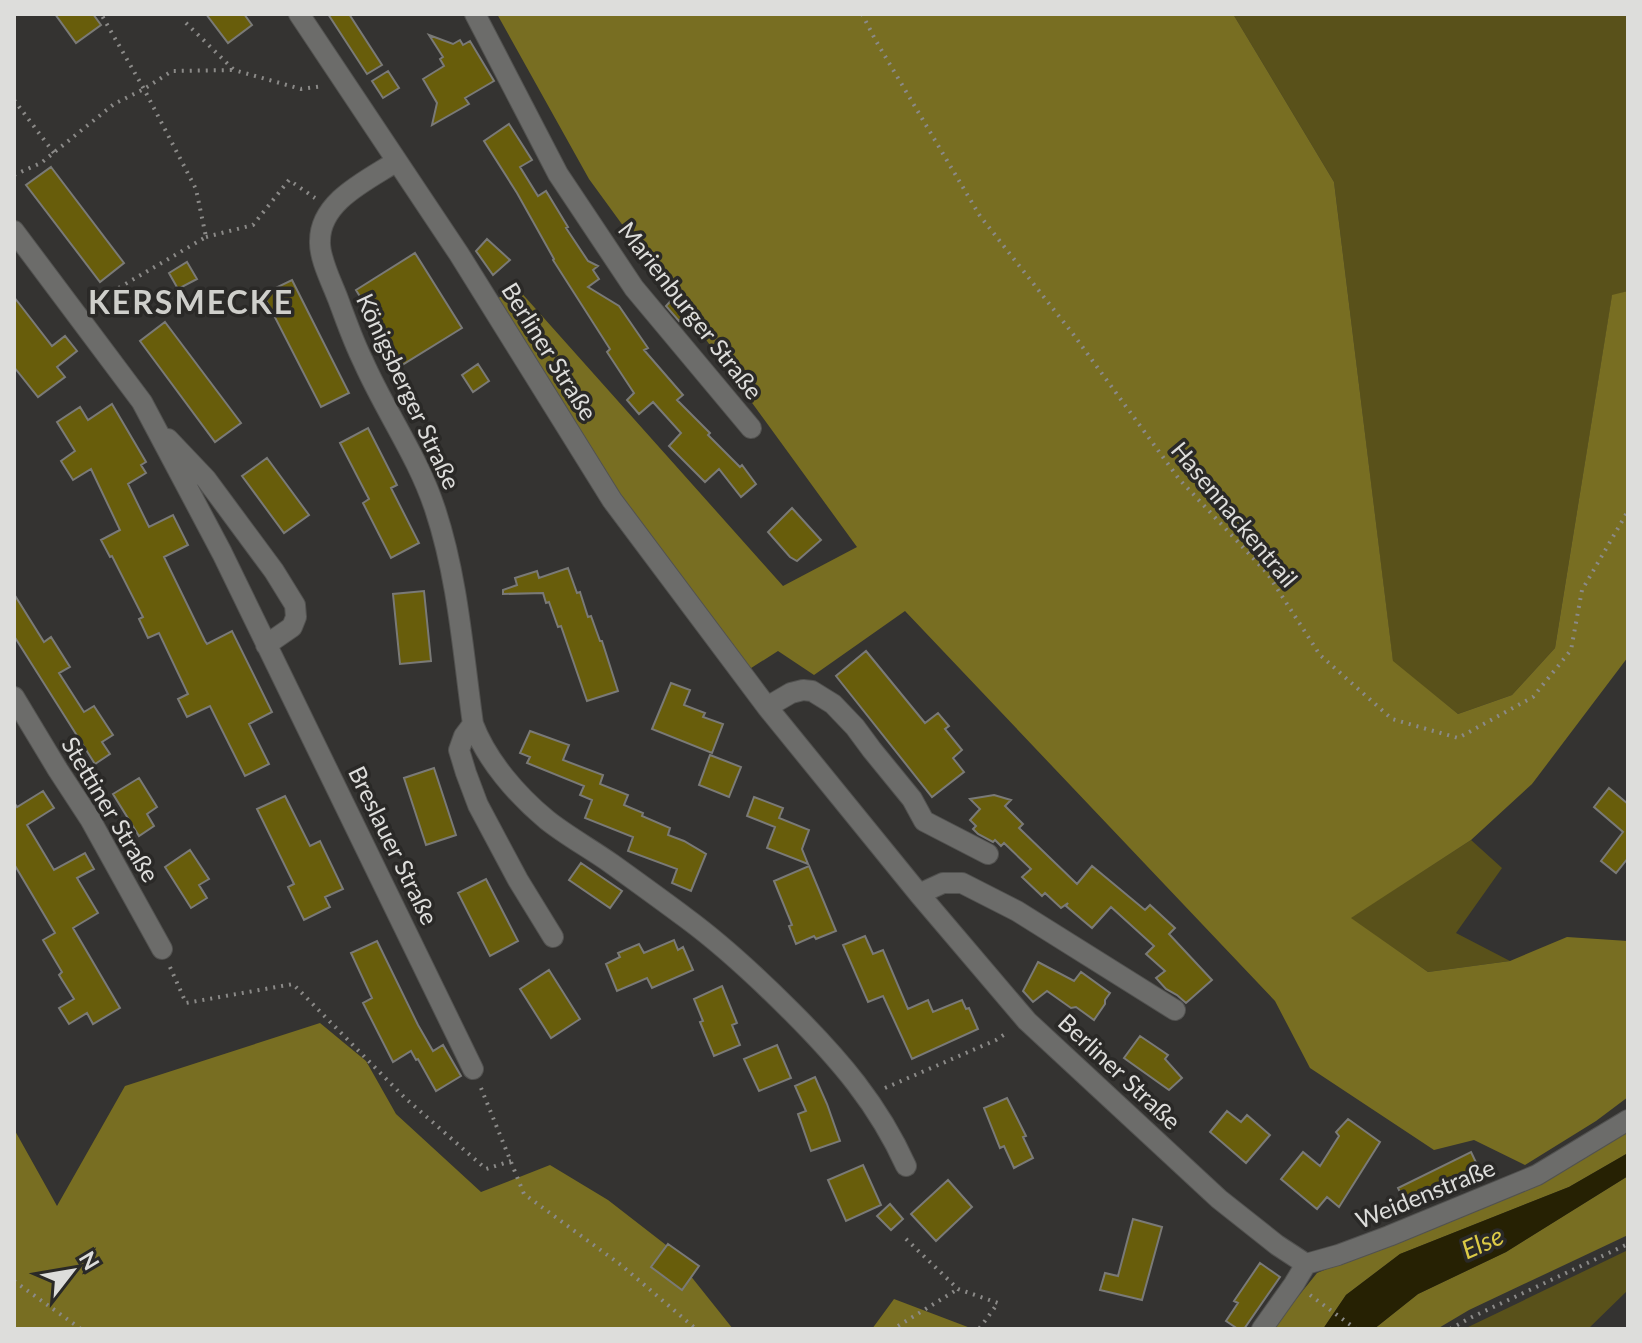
<svg xmlns="http://www.w3.org/2000/svg" width="1642" height="1343" viewBox="0 0 1642 1343" font-family="Lato,sans-serif">
<rect width="100%" height="100%" fill="#343331"/>
<!-- green -->
<path fill="#59511a" d="M1233,14H1628V291L1612,296L1555,648L1512,695L1458,714L1393,662L1334,182Z
M1471,840L1502,868L1456,933L1510,961L1428,972L1350,918Z
M1628,1250V1290L1588,1329H1464Z"/>
<!-- forest -->
<path fill="#786e22" d="M497,14H1233L1334,182L1393,661L1458,714L1512,695L1555,648L1612,295L1628,291V657L1532,784L1471,840L1351,918L1428,972L1510,961L1567,937L1628,941V1097L1596,1121L1525,1165L1474,1140L1434,1150L1310,1068L1275,1001L905,611L814,675L778,651L748,670L616,495L498,298L518,289L783,586L857,547L589,179Z
M320,1023L366,1061L396,1114L481,1192L550,1165L608,1200L666,1245L733,1329H14V1129L57,1206L125,1086Z
M1628,1132V1153L1569,1187L1400,1254L1346,1295L1323,1329H1272L1317,1273L1535,1184Z
M1628,1176V1235L1469,1310L1437,1329H1374L1418,1294L1506,1252Z
M894,1299L973,1329H872Z"/>
<!-- water -->
<path fill="#262103" d="M1628,1153V1176L1506,1252L1418,1294L1374,1329H1323L1346,1295L1400,1254L1569,1187Z"/>
<!-- building -->
<path fill="#685d0b" stroke="#7a7a77" stroke-width="2" d="M55,14H93L101,25L76,43Z
M206,14H244L252,25L228,43Z
M328,14H349L382,65L367,74Z
M429,35L453,44L460,40L463,45L470,41L494,81L465,98L469,104L432,125L437,103L423,79L444,66L440,59L443,57Z
M388,71L399,88L383,98L372,81Z
M509,124L532,160L520,167L538,196L546,191L568,227L566,228L588,261L598,266L593,270L599,279L588,287L619,306L648,348L644,350L683,395L677,400L710,433L708,435L740,467L742,465L756,484L741,497L719,469L705,482L669,446L681,433L653,402L639,414L627,400L634,393L607,352L610,349L553,260L554,259L517,193L484,141Z
M51,167L124,263L100,282L26,185Z
M487,239L510,260L493,275L476,251Z
M415,253L462,328L402,365L356,290Z
M187,262L197,279L178,289L169,273Z
M292,280L349,393L321,407L263,294Z
M677,294L692,308L679,321L666,306Z
M14,297L52,346L65,336L77,351L57,367L65,377L38,397L14,367Z
M165,322L241,423L215,442L140,341Z
M478,364L489,381L473,392L462,375Z
M112,404L146,462L141,465L146,473L128,484L149,527L173,515L188,545L164,557L205,641L207,644L232,631L272,712L249,724L269,764L245,776L210,706L187,717L178,699L188,694L159,633L148,638L139,619L143,617L112,556L110,557L101,540L120,530L91,469L73,480L61,461L75,451L57,422L80,407L88,420Z
M368,428L397,485L391,488L419,543L391,558L363,503L369,499L340,443Z
M267,458L309,515L284,533L242,476Z
M792,508L821,540L797,561L790,557L768,532Z
M568,568L577,593L580,592L588,617L591,616L600,641H602L618,691L587,701L561,626L558,627L549,602L546,603L543,593L503,594V590L517,585L515,578L537,571L539,578Z
M424,591L431,661L400,664L393,594Z
M14,594L44,642L51,637L70,667L59,673L84,712L94,706L113,735L102,742L110,754L95,764L14,636Z
M866,651L925,723L938,713L949,726L945,729L962,750L953,758L964,772L932,797L836,676Z
M671,683L690,690L684,705L705,713L703,717L723,724L712,753L652,729Z
M530,731L569,745L563,760L603,775L600,784L628,795L624,805L643,813L642,816L670,828L668,835L684,841L706,854L691,891L672,883L677,869L628,851L633,837L585,818L592,800L580,795L584,786L527,763L530,757L520,753Z
M710,755L741,767L729,797L699,785Z
M434,768L456,835L426,845L404,778Z
M139,778L157,807L147,814L154,826L139,836L113,794Z
M1609,788L1628,804V858L1616,873L1601,861L1623,832L1594,807Z
M43,791L54,808L27,825L54,870L85,853L94,869L77,878L98,913L73,928L120,1008L93,1024L87,1013L69,1024L59,1008L74,999L59,975L62,972L43,940L55,933L14,864V802L17,807Z
M994,795L1011,800L1005,806L1023,824L1019,828L1077,884L1092,866L1145,910L1150,905L1175,928L1169,934L1212,980L1186,1003L1177,995L1166,989L1156,978L1165,971L1146,954L1154,946L1111,907L1092,928L1066,906L1068,903L1061,908L1045,893L1042,896L1022,877L1031,869L1004,843L1001,846L995,840L993,842L978,834L973,829L976,826L970,820L980,809L970,799Z
M285,796L310,846L320,841L343,889L325,897L330,907L304,920L288,887L294,884L257,809Z
M754,797L783,808L779,818L809,830L802,849L808,864L767,848L775,827L747,816Z
M190,850L209,879L199,885L207,898L191,908L165,867Z
M581,863L622,891L610,908L569,880Z
M809,866L836,931L816,939L814,936L796,944L789,926L792,925L774,881Z
M486,879L518,941L490,956L458,893Z
M865,936L873,954L883,950L908,1009L928,1000L933,1012L962,1000L966,1009L969,1008L978,1029L912,1059L883,996L868,1002L843,945Z
M674,940L678,950L683,947L693,970L652,988L647,978L617,991L606,964L620,957L618,953L639,944L644,953Z
M377,941L418,1025L433,1051L443,1045L461,1076L436,1091L418,1059L416,1060L411,1051L393,1062L363,1003L372,998L351,953Z
M1038,962L1074,981L1081,972L1110,993L1105,1000V1004L1094,1020L1076,1007L1071,1008L1047,991L1033,1002L1023,991Z
M549,970L580,1019L551,1038L520,989Z
M722,986L737,1023L732,1025L740,1045L714,1056L700,1022L703,1021L694,999Z
M1140,1036L1168,1055L1165,1059L1182,1078L1169,1090L1124,1058Z
M777,1045L791,1078L759,1091L744,1059Z
M815,1077L827,1104L840,1141L811,1151L798,1114L806,1111L795,1086Z
M1007,1098L1026,1136L1023,1137L1033,1158L1014,1168L1004,1146L1000,1148L984,1108Z
M1227,1111L1241,1122L1247,1115L1270,1135L1246,1163L1210,1132Z
M1348,1119L1380,1142L1339,1207L1327,1197L1317,1209L1281,1179L1303,1152L1320,1166L1339,1136L1336,1132Z
M1471,1152L1482,1175L1409,1211L1398,1188Z
M863,1165L881,1205L846,1221L828,1180Z
M948,1180L972,1207L936,1241L911,1214Z
M890,1204L903,1219L891,1230L877,1216Z
M1133,1219L1162,1227L1142,1300L1100,1290L1105,1273L1118,1276Z
M668,1244L699,1266L682,1290L651,1267Z
M1260,1263L1280,1277L1244,1329H1238L1226,1321L1238,1303L1234,1301Z"/>
<g fill="none" stroke-linecap="round" stroke-linejoin="round">
<defs>
<path id="minor" d="M299,14L459,254L612,500L767,707L919,894L1027,1021L1219,1199L1277,1245L1306,1264
M475,14L558,174L634,288L751,428
M397,161C368,180 320,201 320,241C319,258 332,283 338,299C346,320 353,341 363,361C385,411 418,457 435,509C458,578 463,653 473,724C487,761 517,795 547,820C567,836 591,849 612,864C637,882 662,900 686,918C724,946 758,978 791,1011C839,1059 878,1104 906,1166
M14,231L142,402L222,553L473,1069
M168,439L206,479L274,571L295,605L296,617L292,627L266,645
M14,697L58,770L90,819L162,949
M767,707L791,693L803,690L812,691L833,704L855,727L872,750L912,799L924,821L988,854
M473,724L464,736L459,750L466,773L478,805L518,880L553,937
M919,894L943,883H962L1017,911L1175,1010
M1262,1329L1294,1284L1306,1264L1338,1255L1389,1236L1537,1175L1628,1120"/>
</defs>
<!-- minor casing -->
<use href="#minor" stroke="#525250" stroke-width="22"/>
<!-- path -->
<path stroke="#8b8a88" stroke-width="4" stroke-dasharray="2 6" stroke-linecap="butt" d="M862,14L876,41L980,216L1073,334L1179,479L1267,573L1320,655L1392,719L1458,738L1533,697L1571,650L1582,590L1628,511
M186,23L234,70L301,89L323,86
M14,100L54,153
M14,175L41,163L114,104L144,89L172,71L234,70
M206,237L253,225L289,180L315,198
M91,304L206,237L196,189L144,89L101,14
M170,967L186,1003L293,984L404,1097L486,1169L511,1161
M481,1088L524,1194L621,1265L696,1329
M885,1088L996,1040L1008,1032
M906,1239L958,1289L998,1303L979,1329
M14,1281L81,1329
M1310,1295L1356,1329
M898,1326L958,1289
M1450,1329L1472,1317L1628,1244"/>
<!-- minor -->
<use href="#minor" stroke="#6c6c6a" stroke-width="20"/>
</g>
<g text-anchor="middle" dominant-baseline="central" stroke-width="7" stroke-linejoin="round" paint-order="stroke">
<!-- street labels -->
<g font-size="24" fill="#dddddb" stroke="#2a2927">
<text transform="translate(691 310) rotate(52)">Marienburger Straße</text>
<text transform="translate(550 351) rotate(58)">Berliner Straße</text>
<text transform="translate(409 391) rotate(65)">Königsberger Straße</text>
<text transform="translate(1235 514) rotate(50)">Hasennackentrail</text>
<text transform="translate(111 809) rotate(59)">Stettiner Straße</text>
<text transform="translate(394 845) rotate(64)">Breslauer Straße</text>
<text transform="translate(1120 1071) rotate(43)">Berliner Straße</text>
<text transform="translate(1425 1193) rotate(-22)">Weidenstraße</text>
</g>
<!-- water labels -->
<g font-size="26" font-style="italic" fill="#dcca46" stroke="#2a2927">
<text transform="translate(1482 1242) rotate(-24)">Else</text>
</g>
<!-- district labels -->
<g font-size="32" font-weight="bold" letter-spacing="2" fill="#cfcfcb" stroke="#2a2927">
<text x="191" y="301">KERSMECKE</text>
</g>
</g>
<!-- border -->
<rect width="1642" height="1343" fill="none" stroke="#dddddb" stroke-width="32"/>
<!-- north arrow -->
<g transform="translate(72 1271) rotate(59)" stroke="#2a2927" stroke-width="6" paint-order="stroke">
<path d="M0-6L14 30L0 20L-14 30Z" fill="#dddddb"/>
<text y="-12" font-size="22" font-weight="bold" text-anchor="middle" fill="#dddddb">N</text>
</g>
</svg>
